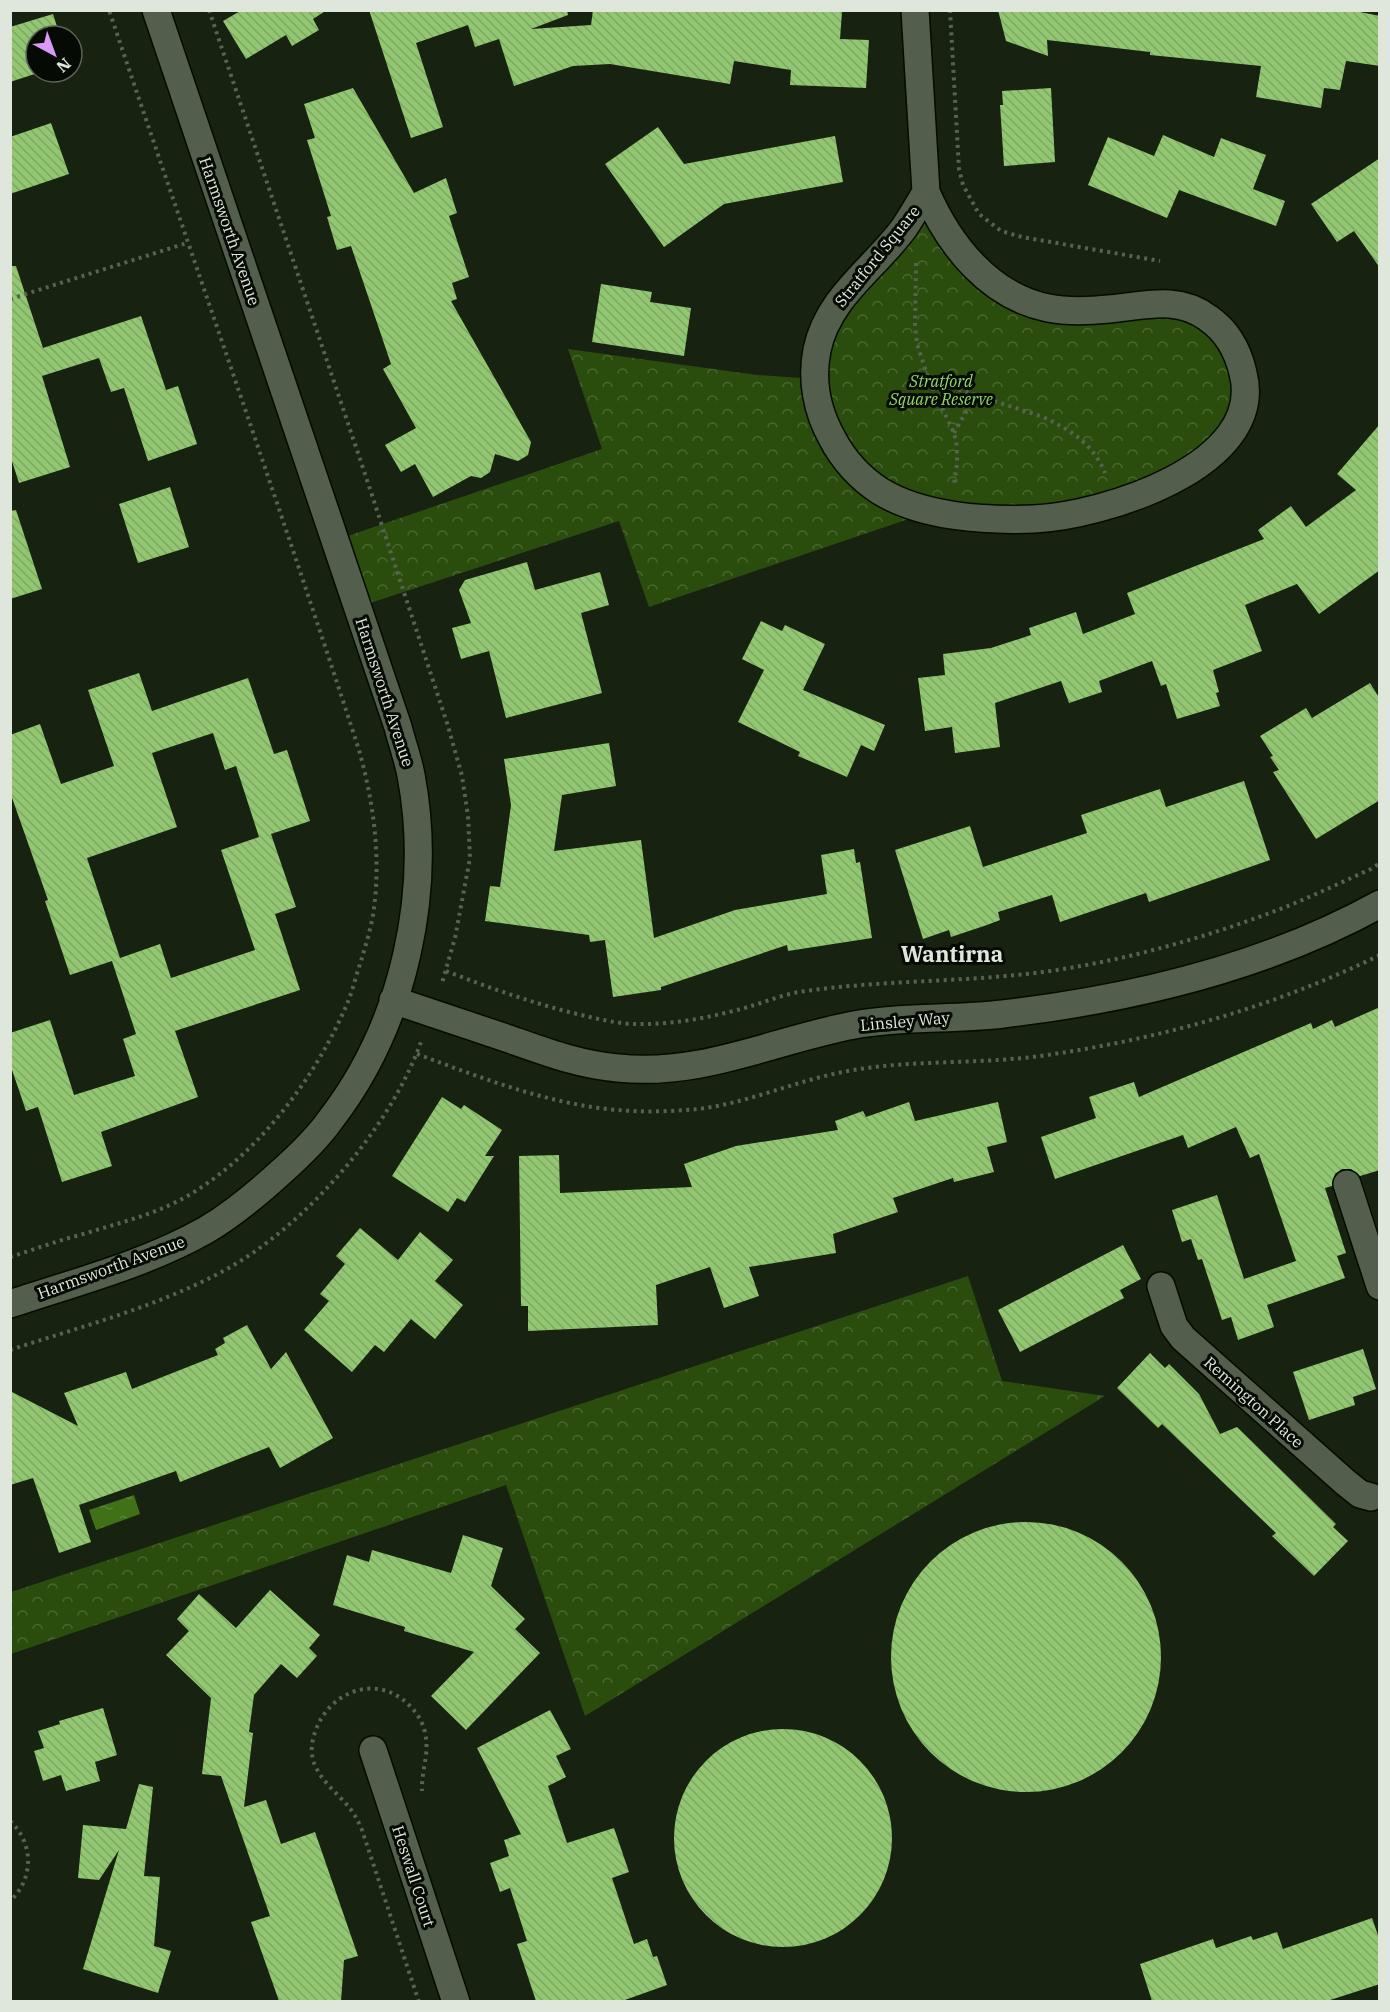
<svg xmlns="http://www.w3.org/2000/svg" width="1390" height="2012" viewBox="0 0 1390 2012" font-family="'IBM Plex Serif',serif">
<defs>
<pattern id="forest-crowns" width="20" height="18" patternUnits="userSpaceOnUse" patternTransform="scale(1.5)"><rect width="20" height="18" fill="#2a4d0d"/><path d="M2 6a3 3 0 1 1 6 0M12 15a3 3 0 1 1 6 0" fill="none" stroke="#486730"/></pattern>
<pattern id="water-ripples" width="26" height="14" patternUnits="userSpaceOnUse" patternTransform="scale(1.5)"><rect width="26" height="14" fill="#407117"/><path d="M2 4q2-2 4 0t4 0M15 11q2-2 4 0t4 0" fill="none" stroke="#5b8538"/></pattern>
<pattern id="building-back-hatch" width="6" height="6" patternUnits="userSpaceOnUse" patternTransform="scale(1.5)"><rect width="6" height="6" fill="#91c770"/><path d="M-1 5l2 2M0 0l6 6M5-1l2 2" fill="none" stroke="#7ea664"/></pattern>
</defs>
<rect width="100%" height="100%" fill="#172211"/>
<!-- forest -->
<path fill="url(#forest-crowns)" d="M926,192L1007,293L1164,302L1226,335L1239,422L1115,503L932,511L649,607L619,521L358,607L336,540L602,449L568,349L757,375L815,379L817,350Z
M968,1276L1002,1381L1105,1396L585,1716L506,1485L11,1654V1592Z"/>
<!-- water -->
<path fill="url(#water-ripples)" d="M134,1495L140,1514L96,1530L89,1510Z"/>
<!-- building -->
<path fill="url(#building-back-hatch)" fill-rule="evenodd" d="M242,10H327L313,19L319,30L292,46L286,35L246,59L223,21Z
M369,10H567L568,15L531,29L591,25L593,10L842,12L840,39L869,40L866,88L790,85L791,70L734,61L730,84L610,64L573,66L514,86L499,39L475,47L468,25L416,43L443,127L411,138Z
M998,10H1350L1380,16V66L1346,61L1340,90L1324,88L1321,108L1256,97L1261,66L1150,55V52L1047,40L1048,56L1006,41Z
M53,14L60,36H36V72H41L10,82V27Z
M353,88L414,193L446,178L457,213L449,216L469,277L452,283L457,299L451,301L531,442L528,455L518,461L495,454L490,472L481,478L471,476L433,497L415,464L401,472L385,445L416,428L383,369L391,364L351,246L337,250L327,217L331,216L307,140L315,138L304,104Z
M1051,88L1055,162L1004,166L1000,105H1003L1002,91Z
M51,123L69,174L10,194V137Z
M658,127L684,164L835,136L843,182L724,204L664,247L605,164Z
M1163,135L1214,157L1221,138L1266,155L1253,189L1285,201L1276,226L1179,190L1167,218L1088,185L1108,137L1154,156Z
M1380,158V268L1354,231L1337,242L1311,204Z
M10,266H16L43,348L141,316L166,390L178,386L197,444L148,461L124,388L111,392L99,358L42,376L70,467L19,483L10,455Z
M601,284L652,292L650,302L691,308L684,356L592,342Z
M1380,424V570L1319,614L1297,584L1245,605L1262,651L1213,670L1219,692L1216,693L1220,706L1177,719L1166,684L1161,686L1152,661L1099,681L1102,692L1069,703L1061,681L995,703L1000,747L955,753L952,727L925,731L918,678L945,675L943,654L991,648L1031,635L1029,628L1076,612L1083,634L1135,614L1127,593L1264,539L1258,530L1291,506L1306,527L1356,490L1337,474Z
M170,487L189,547L138,563L119,504Z
M16,510L42,589L10,599V511Z
M527,562L535,590L600,572L609,605L581,613L602,693L506,718L489,651L461,659L452,628L471,623L459,590L465,580Z
M761,621L782,631L785,625L825,644L803,690L885,725L874,751L861,745L847,777L798,756L800,752L738,722L764,670L742,659Z
M139,673L152,711L248,678L274,754L287,750L310,821L271,834L296,907L275,914L300,990L175,1031L198,1097L101,1132L112,1166L62,1182L38,1107L26,1111L10,1064V1033L50,1020L74,1095L135,1076L123,1039L136,1034L112,961L70,975L45,901L48,900L10,792V735L40,724L61,784L114,766L88,690ZM213,733L225,770L236,766L259,837L221,850L255,950L171,978L160,944L120,958L87,858L177,827L152,753Z
M1370,683L1380,699V800L1316,839L1273,772L1279,770L1270,757L1273,756L1260,736L1306,708L1312,718Z
M609,743L616,786L562,795L554,851L641,840L654,938L735,910L827,894L821,855L854,849L856,863L860,862L872,938L788,951L787,945L661,987V990L613,997L605,940L590,942L589,935L485,921L490,886L500,887L511,805L504,759Z
M1244,781L1270,860L1149,902L1146,893L1060,922L1052,895L998,912L1000,920L987,925L951,937L949,930L923,939L895,850L970,826L983,867L1087,833L1081,815L1160,789L1166,807Z
M1380,1007V1170L1360,1176L1351,1169H1342L1335,1174L1332,1186L1325,1188L1346,1253L1337,1256L1345,1278L1267,1305L1274,1327L1238,1340L1231,1317L1222,1320L1202,1259L1198,1260L1191,1239L1182,1242L1172,1210L1217,1195L1244,1279L1296,1261L1259,1154L1250,1158L1236,1127L1188,1148L1183,1135L1055,1179L1041,1137L1096,1118L1089,1097L1134,1082L1139,1097L1311,1023L1313,1029L1332,1020L1335,1027Z
M442,1097L461,1109L464,1105L502,1130L485,1156H494L465,1202L457,1198L448,1212L392,1176Z
M909,1102L915,1121L998,1102L1007,1142L987,1147L994,1172L954,1182L953,1178L893,1198L898,1212L833,1234L836,1253L749,1267L759,1296L724,1308L710,1267L656,1285L658,1325L528,1331V1306H521L519,1156L559,1155L560,1193L692,1187L684,1164L736,1146L838,1130L835,1121L863,1111L866,1117Z
M360,1228L398,1260L420,1232L453,1260L435,1281L463,1305L435,1339L411,1319L384,1352L375,1345L352,1372L304,1330L329,1301L320,1294L345,1264L336,1256Z
M1123,1245L1141,1279L1120,1290L1124,1298L1020,1352L998,1310Z
M247,1325L271,1369L286,1352L333,1438L280,1468L269,1447L180,1482L176,1471L79,1505L91,1542L59,1553L33,1478L10,1485V1391L78,1426L64,1393L126,1372L132,1389L218,1355L215,1349L225,1343L223,1338Z
M1363,1349L1376,1389L1353,1397L1355,1405L1309,1420L1293,1372Z
M1150,1353L1165,1368L1169,1364L1199,1394L1220,1434L1237,1427L1336,1524L1333,1527L1348,1541L1314,1576L1272,1536L1276,1533L1162,1424L1158,1428L1117,1388Z
M891 1657a135 135 0 1 1 270 0a135 135 0 1 1-270 0Z
M463,1535L503,1548L491,1586L525,1619L515,1629L540,1653L466,1730L431,1696L474,1652L404,1631L405,1627L333,1605L347,1555L369,1562L372,1550L451,1573Z
M270,1590L320,1635L309,1648L317,1656L297,1678L281,1664L254,1695L249,1732L253,1733L244,1807L266,1800L281,1844L315,1832L358,1956L344,1960L341,2001H279L251,1922L270,1916L221,1776L202,1774L211,1698L166,1655L189,1631L177,1619L199,1594L236,1628Z
M103,1708L117,1755L95,1762L100,1781L66,1791L61,1775L43,1781L34,1751L44,1748L38,1731L60,1724L59,1721Z
M550,1710L571,1749L556,1756L566,1777L548,1786L567,1843L614,1828L629,1872L612,1878L634,1944L647,1939L653,1957L657,1956L667,1985L622,2001H536L517,1944L527,1941L510,1888L500,1892L490,1863L509,1856L504,1840L521,1834L477,1748Z
M674 1838a109 109 0 1 1 218 0a109 109 0 1 1-218 0Z
M139,1784L153,1787L144,1876L160,1877L154,1946L171,1951L158,1993L83,1969L119,1850L99,1880L78,1878L83,1825L126,1829Z
M1372,1918L1380,1941V1984L1327,2001H1152L1140,1964L1213,1939L1216,1948L1251,1936L1253,1940L1277,1932L1283,1949Z"/>
<g fill="none" stroke-linecap="round" stroke-linejoin="round">
<defs>
<path id="street" d="M915,10L926,192C949,245 989,296 1048,308C1068,312 1089,311 1109,309C1144,306 1177,295 1208,318C1227,331 1238,351 1243,373C1267,466 1102,516 1034,519C986,521 922,517 880,491C860,478 843,459 832,438C817,411 811,380 817,350C828,297 874,269 904,228C912,216 919,204 926,192
M393,1000C432,1013 471,1026 509,1039C546,1052 580,1065 618,1068C702,1077 774,1040 854,1025C903,1016 953,1020 1003,1014C1131,999 1266,967 1380,904
M1347,1184L1380,1286
M1161,1286L1174,1326L1183,1338L1345,1482L1360,1494L1371,1497
M10,1304C76,1282 146,1264 206,1230C233,1214 258,1193 281,1172C299,1156 317,1139 331,1119C404,1024 433,892 411,775C408,759 402,743 398,727L156,10
M373,1750L456,2002"/>
</defs>
<!-- street casing -->
<use href="#street" stroke="#040b01" stroke-width="30"/>
<!-- path -->
<path stroke="#586253" stroke-width="4" stroke-dasharray="3 4.5" stroke-linecap="butt" d="M209,10L365,474L448,726L462,776L468,816L470,858L455,938L442,983
M950,10L959,169L963,185L979,214L1001,231L1022,237L1160,261
M916,263L915,326L917,344L929,380L954,433L957,446V464L954,484
M10,299L187,243
M930,380L1043,417C1071,430 1093,444 1105,473
M954,433L975,396
M446,971C487,987 527,1001 569,1012C594,1018 619,1025 644,1024C679,1024 716,1016 748,1007C765,1002 782,995 799,992C885,979 972,983 1057,970C1135,958 1210,936 1283,908C1313,896 1342,882 1371,869L1380,863
M417,1054C487,1080 558,1108 633,1111C654,1112 677,1111 698,1109C749,1103 797,1080 848,1071C913,1059 981,1065 1047,1055C1164,1038 1273,1007 1380,955
M10,1257C33,1250 56,1241 80,1235C115,1224 150,1216 182,1199C255,1159 315,1079 347,1004C353,990 356,975 361,961C366,944 372,925 374,908C381,855 373,800 359,750C279,503 192,257 109,10
M10,1350C83,1326 160,1306 227,1269C307,1224 390,1128 421,1042
M10,1821C34,1843 34,1879 10,1901
M419,2002L362,1830C358,1821 354,1813 348,1806C335,1791 314,1775 312,1754C311,1747 313,1738 315,1732C329,1691 377,1673 409,1705C417,1713 423,1722 425,1733C430,1753 421,1771 422,1791"/>
<!-- street -->
<use href="#street" stroke="#535f4c" stroke-width="27"/>
</g>
<g text-anchor="middle" dominant-baseline="central" stroke-width="6" stroke-linejoin="round" paint-order="stroke">
<!-- street labels -->
<g font-size="16" fill="#dfe6db" stroke="#060a04">
<text transform="translate(230 231) rotate(71)">Harmsworth Avenue</text>
<text transform="translate(877 256) rotate(-51)">Stratford Square</text>
<text transform="translate(385 692) rotate(72)">Harmsworth Avenue</text>
<text transform="translate(905 1021) rotate(-5)">Linsley Way</text>
<text transform="translate(111 1267) rotate(-20)">Harmsworth Avenue</text>
<text transform="translate(1254 1402) rotate(42)">Remington Place</text>
<text transform="translate(414 1876) rotate(72)">Heswall Court</text>
</g>
<!-- park labels -->
<g font-size="16" font-style="italic" fill="#96d969" stroke="#060a04">
<text x="941" y="381">Stratford<tspan x="941" dy="18">Square Reserve</tspan></text>
</g>
<!-- district labels -->
<g font-size="22" font-weight="bold" fill="#dfe6db" stroke="#060a04">
<text x="952" y="953">Wantirna</text>
</g>
</g>
<!-- border -->
<rect width="1390" height="2012" fill="none" stroke="#dfe6db" stroke-width="24"/>
<!-- north arrow -->
<g transform="translate(54 54) rotate(139)"><circle r="28" fill="#060a04" stroke="#5d625a" stroke-width="1.5"/>
<path d="M0-4.5L10 22L0 15L-10 22Z" fill="#d99af7"/>
<text y="-9" font-size="16" font-weight="bold" text-anchor="middle" fill="#dfe6db">N</text>
</g>
</svg>
